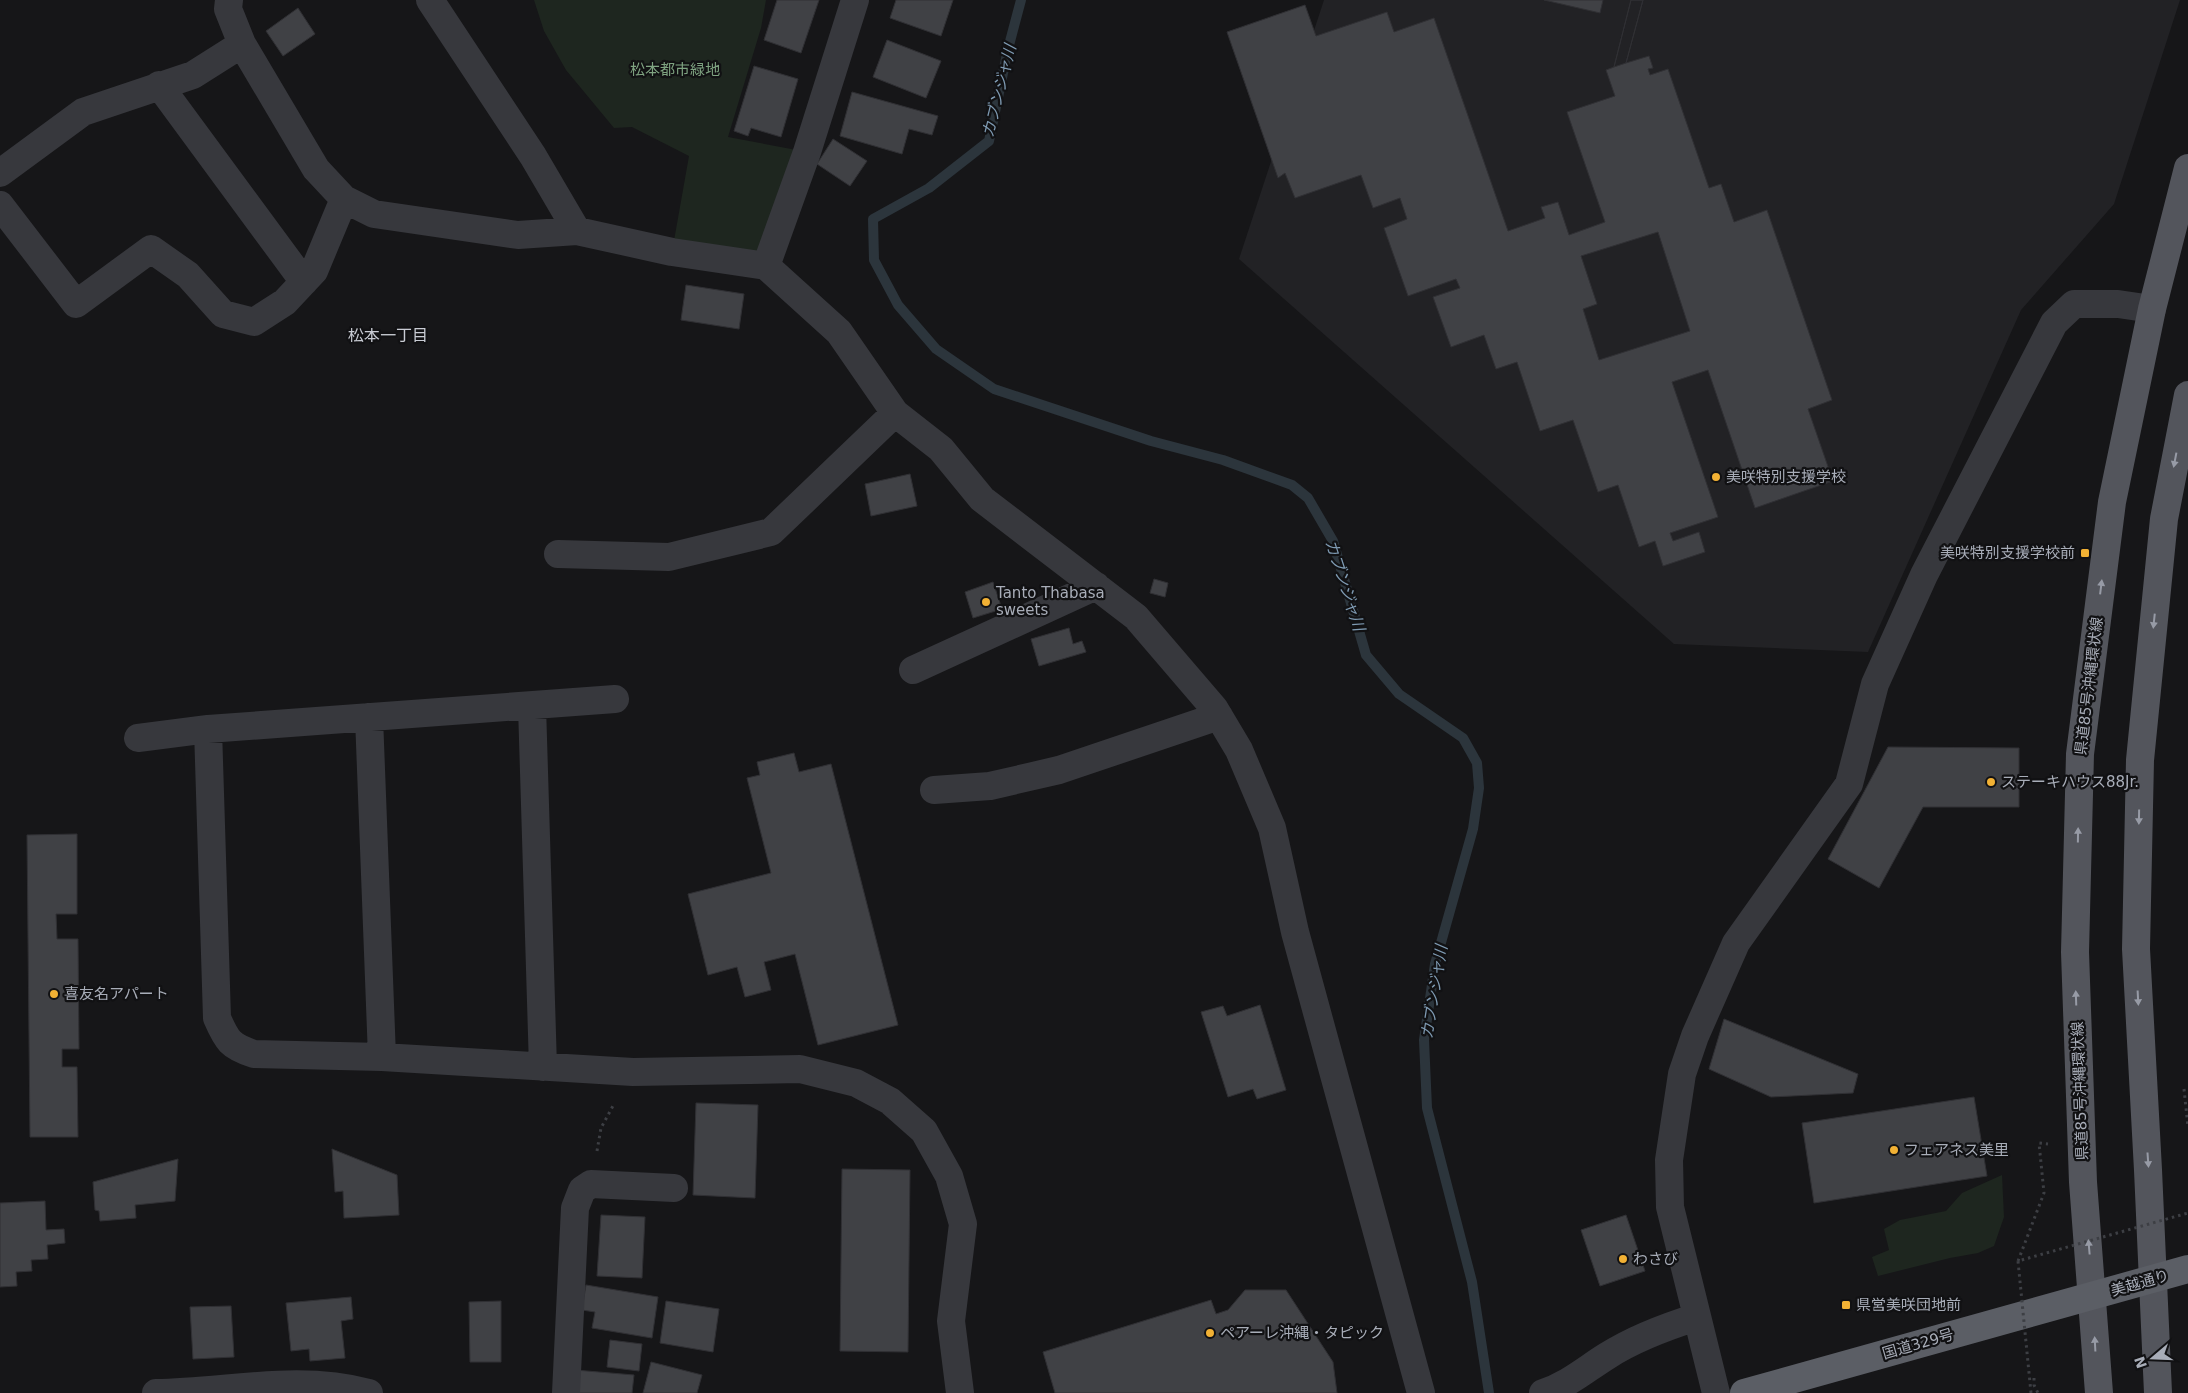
<svg xmlns="http://www.w3.org/2000/svg" width="2188" height="1393" viewBox="0 0 2188 1393" font-family="'DejaVu Sans','Noto Sans JP',sans-serif">
<rect width="100%" height="100%" fill="#161618"/>
<!-- built -->
<path fill="#222225" d="M1324,0H2180L2114,204L2021,310L1868,652L1674,644L1239,259Z"/>
<!-- green -->
<path fill="#1e261f" d="M534,0H766L761,28L728,137L807,152L766,266L672,252L689,156L632,127L614,128L566,70L544,31Z
M2002,1175L2004,1217L1994,1246L1978,1253L1950,1258L1878,1276L1872,1257L1889,1250L1884,1229L1900,1220L1946,1211L1962,1193Z"/>
<g fill="none" stroke-linecap="round" stroke-linejoin="round">
<!-- stream -->
<path stroke="#2c353c" stroke-width="10" d="M1021,0L1008,49L989,141L929,188L873,219L874,260L898,305L936,349L994,389L1151,441L1223,460L1292,485L1308,498L1333,541L1366,655L1399,694L1463,738L1477,763L1479,788L1473,829L1435,964L1424,1040L1427,1108L1472,1282L1489,1393"/>
</g>
<!-- building -->
<path fill="#404145" stroke="#303034" fill-rule="evenodd" d="M777,0H819L801,53L764,40Z
M896,0H953L941,36L890,18Z
M1544,0H1603L1600,13Z
M1631,0H1643L1626,63L1649,56L1653,68L1648,69L1650,75L1668,69L1709,188L1721,184L1734,222L1767,210L1832,400L1808,409L1833,481L1755,508L1708,370L1672,382L1718,517L1670,533L1673,541L1699,532L1705,552L1663,566L1655,541L1639,547L1618,485L1598,492L1573,420L1540,431L1517,362L1496,369L1484,335L1451,347L1433,297L1460,288L1456,279L1408,296L1384,228L1407,219L1400,198L1373,208L1361,175L1295,198L1285,173L1278,178L1227,32L1305,5L1316,36L1387,12L1394,32L1434,18L1508,231L1545,218L1541,207L1558,202L1569,235L1605,222L1567,112L1615,96L1606,70L1614,67ZM1658,232L1690,331L1599,360L1583,309L1597,304L1581,256Z
M1631,0H1643L1626,63L1614,67Z
M298,8L315,34L283,56L266,31Z
M887,40L941,61L926,98L873,77Z
M754,66L798,79L781,137L751,128L748,136L734,131Z
M852,92L938,116L932,135L909,129L902,154L840,136Z
M833,139L867,161L850,186L817,164Z
M686,285L744,294L739,329L681,320Z
M910,474L917,506L871,516L865,484Z
M1154,579L1168,583L1165,597L1150,593Z
M993,582L1002,609L973,618L965,592Z
M1069,628L1073,644L1082,641L1086,652L1039,666L1031,639Z
M1888,747L2019,748V807H1923L1879,888L1828,859Z
M794,753L799,772L831,764L898,1025L818,1045L795,954L764,962L771,990L745,997L737,967L708,975L688,894L771,873L747,778L760,775L757,762Z
M77,834V914H56L57,939H78L79,1049H62V1067H77L78,1137H30L27,835Z
M1260,1005L1286,1090L1257,1099L1253,1089L1228,1097L1201,1012L1223,1006L1227,1016Z
M1724,1019L1858,1074L1853,1093L1771,1097L1709,1069Z
M1974,1097L1987,1176L1814,1203L1802,1123Z
M696,1103L758,1105L755,1198L693,1195Z
M332,1149L397,1175L399,1215L344,1218L343,1191L335,1192Z
M178,1159L175,1201L135,1205L136,1218L100,1221L99,1211L95,1210L93,1182Z
M842,1169L910,1170L908,1352L840,1351Z
M45,1201L46,1230L64,1229L65,1243L47,1245L48,1259L31,1260L32,1271L16,1272L17,1286L0,1287V1203Z
M601,1215L645,1217L642,1278L597,1276Z
M1626,1215L1645,1271L1600,1286L1581,1230Z
M586,1285L658,1297L652,1338L592,1328L595,1312L582,1310Z
M1245,1290H1286L1333,1362L1337,1393H1055L1043,1352L1211,1300L1216,1314L1228,1310Z
M351,1297L353,1319L341,1321L345,1358L310,1361L309,1349L291,1351L286,1303Z
M501,1301V1362H470L469,1302Z
M666,1301L719,1309L713,1352L660,1343Z
M231,1306L234,1357L193,1359L190,1307Z
M610,1340L642,1344L639,1371L607,1367Z
M651,1362L702,1375L697,1393H643Z
M575,1370L634,1375L632,1393H573Z"/>
<g fill="none" stroke-linecap="round" stroke-linejoin="round">
<!-- path -->
<path stroke="#3d3f44" stroke-width="3" stroke-dasharray="2.5 4" stroke-linecap="butt" d="M2184,1089L2188,1127
M597,1151L601,1128L614,1104
M2018,1261L2044,1193L2039,1143L2048,1144
M2034,1378V1385L2038,1393"/>
<!-- minor -->
<path stroke="#37383d" stroke-width="28" d="M229,0L228,9L242,44L316,169L344,199L374,214L518,235L577,231L672,252L766,266L839,332L895,413L941,449L982,499L1136,617L1214,708L1239,750L1272,828L1295,932L1421,1393
M430,0L533,156L577,231
M159,85L304,282
M0,173L83,112L193,75L242,44
M0,205L76,304L151,249L188,275L223,314L254,322L285,302L314,271L344,199
M766,266L807,152L855,0
M558,554L669,557L771,532L895,413
M913,670L1096,586
M532,706L543,1067
M369,717L382,1057
M208,729L217,1018C227,1041 230,1046 254,1054L382,1057L633,1072L800,1069L856,1083L890,1101L924,1131L949,1176L963,1224L951,1321L960,1393
M138,738L208,729L615,699
M934,790L990,786L1059,770L1219,716
M156,1393C228,1392 298,1374 369,1393
M566,1393L575,1208L582,1190L591,1184L674,1188
M1543,1393C1568,1385 1586,1369 1607,1356C1635,1338 1665,1327 1697,1317
M1716,1393L1670,1207L1669,1160L1682,1074L1695,1036L1736,943L1849,784L1875,684L1924,575L2054,323L2074,304H2118L2152,309"/>
<!-- primary -->
<path stroke="#53555c" stroke-width="28" d="M2099,1393L2083,1182L2075,952L2080,754L2112,502L2152,309L2188,168
M2158,1393L2148,1170L2136,949L2140,760L2164,519L2188,395"/>
<!-- trunk -->
<path stroke="#5b5e65" stroke-width="28" d="M1744,1393L2188,1269"/>
<!-- path-bridge -->
<path stroke="#3d3f44" stroke-width="3" stroke-dasharray="2.5 4" stroke-linecap="butt" d="M2031,1393L2018,1261L2188,1213"/>
</g>
<!-- one-way arrows -->
<defs><path id="oneway-solid" d="M-6-.8H1V-3.2L6.5 0L1 3.2V.8H-6Z" transform="scale(1.25)"/></defs>
<g fill="#979ba6">
<use href="#oneway-solid" transform="translate(2175 460) rotate(101)"/>
<use href="#oneway-solid" transform="translate(2101 587) rotate(-83)"/>
<use href="#oneway-solid" transform="translate(2154 621) rotate(96)"/>
<use href="#oneway-solid" transform="translate(2139 817) rotate(91)"/>
<use href="#oneway-solid" transform="translate(2078 835) rotate(-89)"/>
<use href="#oneway-solid" transform="translate(2076 998) rotate(-92)"/>
<use href="#oneway-solid" transform="translate(2138 998) rotate(87)"/>
<use href="#oneway-solid" transform="translate(2148 1160) rotate(86)"/>
<use href="#oneway-solid" transform="translate(2089 1247) rotate(-95)"/>
<use href="#oneway-solid" transform="translate(2095 1344) rotate(-93)"/>
</g>
<!-- markers -->
<g fill="#f2b134" stroke="#111113" stroke-width="2">
<circle cx="1716" cy="477" r="5"/>
<rect x="2080" y="548" width="10" height="10" rx="2.5"/>
<circle cx="986" cy="602" r="5"/>
<circle cx="1991" cy="782" r="5"/>
<circle cx="54" cy="994" r="5"/>
<circle cx="1894" cy="1150" r="5"/>
<circle cx="1623" cy="1259" r="5"/>
<rect x="1841" y="1300" width="10" height="10" rx="2.5"/>
<circle cx="1210" cy="1333" r="5"/>
</g>
<g text-anchor="middle" dominant-baseline="central" stroke-width="4.5" stroke-linejoin="round" paint-order="stroke">
<!-- park labels -->
<g font-size="15" fill="#7fa381" stroke="#111113">
<text x="675" y="70">松本都市緑地</text>
</g>
<!-- poi labels -->
<g font-size="15" fill="#a8adb8" stroke="#111113" text-anchor="start">
<text x="1726" y="477">美咲特別支援学校</text>
<text x="2075" y="553" text-anchor="end">美咲特別支援学校前</text>
<text x="996" y="593">Tanto Thabasa<tspan x="996" dy="17">sweets</tspan></text>
<text x="2001" y="782">ステーキハウス88Jr.</text>
<text x="64" y="994">喜友名アパート</text>
<text x="1904" y="1150">フェアネス美里</text>
<text x="1633" y="1259">わさび</text>
<text x="1856" y="1305">県営美咲団地前</text>
<text x="1220" y="1333">ペアーレ沖縄・タピック</text>
</g>
<!-- street labels -->
<g font-size="15" fill="#a8adb8" stroke="#111113">
<text transform="translate(2089 686) rotate(-83)">県道85号沖縄環状線</text>
<text transform="translate(2080 1091) rotate(-92)">県道85号沖縄環状線</text>
<text transform="translate(2140 1283) rotate(-16)">美越通り</text>
<text transform="translate(1918 1344) rotate(-16)">国道329号</text>
</g>
<!-- water labels -->
<g font-size="16" font-style="italic" fill="#7f9bb3" stroke="#111113">
<text transform="translate(999 91) rotate(-76)">カブンジャ川</text>
<text transform="translate(1345 585) rotate(72)">カブンジャ川</text>
<text transform="translate(1434 992) rotate(-81)">カブンジャ川</text>
</g>
<!-- neighbourhood labels -->
<g font-size="16" fill="#c9ccd4" stroke="#111113">
<text x="388" y="335">松本一丁目</text>
</g>
</g>
<!-- north arrow -->
<g transform="translate(2153 1358) rotate(251)" stroke="#111113" stroke-width="4" paint-order="stroke">
<path d="M0-4L9 19L0 12L-9 19Z" fill="#a8adb8"/>
<text y="-8" font-size="14" font-weight="bold" text-anchor="middle" fill="#a8adb8">N</text>
</g>
</svg>
